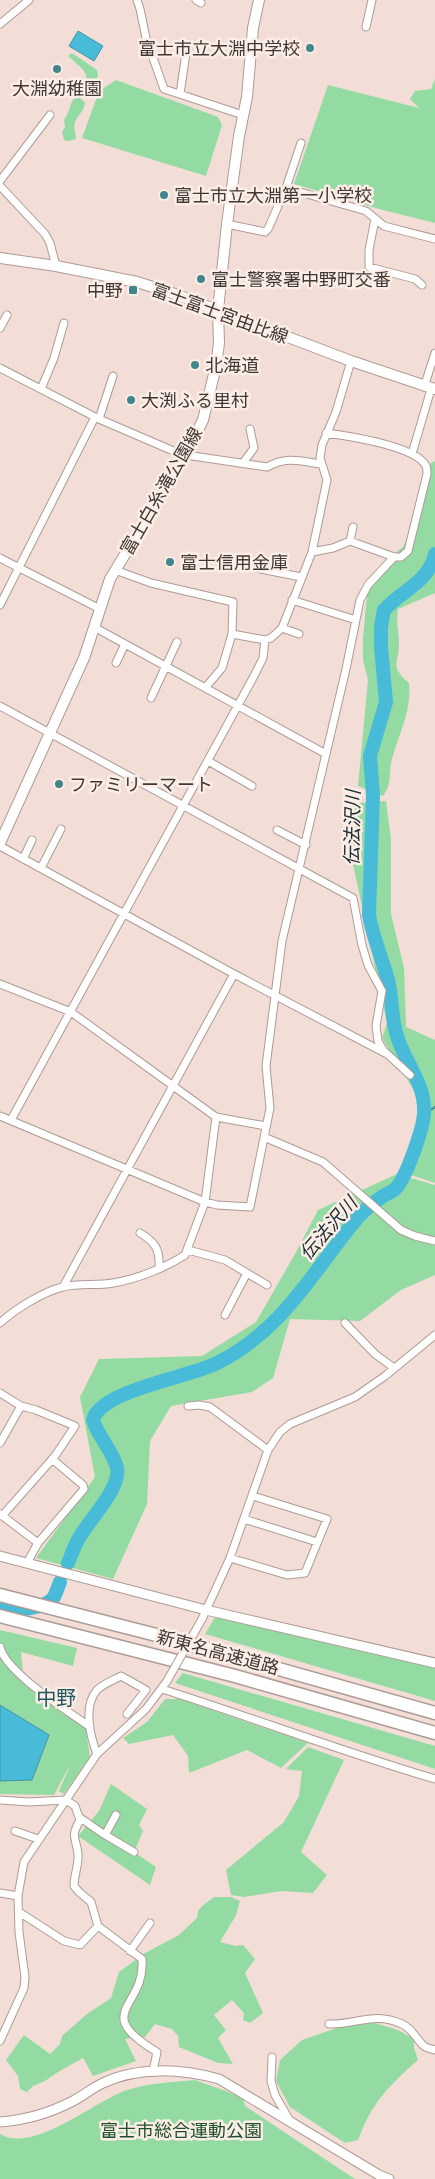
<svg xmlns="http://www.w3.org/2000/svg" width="435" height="2179" viewBox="0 0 435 2179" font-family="'IBM Plex Sans','Noto Sans JP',sans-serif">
<rect width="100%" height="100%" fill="#f2ded7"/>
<!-- green -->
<path fill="#94dba3" d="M72,53L97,70L98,75L94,85L99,91L116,80L218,117L222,125L206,176L82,138L98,94L95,98L86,97C88,70 88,74 68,56Z
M435,79V223L379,209L294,184L328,85L419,108L410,99L415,91L431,89Z
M75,97L80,98L85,103C84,111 78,115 75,122C73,128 76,133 76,139L69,141L64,140L62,132L65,127L64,120C70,112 69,104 75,97Z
M435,461V593L398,609C396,620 398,629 399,641C400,663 388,665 409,683C412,711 399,733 392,759C388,774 393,782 383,796L358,786L368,680L363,660V638L368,585L385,561L403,547L413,529L431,463Z
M386,801L391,839V914L404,968L406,1027L435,1040V1183L405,1173L427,1112L382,1038L387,1023L345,827L358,803Z
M397,1174L435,1185V1275L401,1290L360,1321L290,1319L273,1378L252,1392L171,1406L150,1441L147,1504L113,1579L36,1558L95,1477L80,1397L99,1359L202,1356L256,1322L295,1254L318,1210Z
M215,1617L300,1634L435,1667V1701L205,1634Z
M0,1630L77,1648L73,1666L21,1652L23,1673L86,1730L90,1757L64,1794L59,1791L71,1763L54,1795L0,1794Z
M183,1673L435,1746V1769L175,1683Z
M165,1699H180L308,1743L281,1768L247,1750L189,1773L188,1756L173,1735L129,1744L123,1738L147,1722Z
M308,1747L344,1760L301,1852L327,1875L313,1893L281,1891L244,1897L231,1895L226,1870L284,1822L299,1796L302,1771L286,1769Z
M111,1784L147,1809L139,1825L143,1831L134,1852L156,1867L150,1885L78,1836L99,1811Z
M214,1897H231L240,1901L236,1915L220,1942L235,1946L243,1945L255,1959L245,1973L263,2013L250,2023L243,2020L244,2013L232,2000L214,2015L226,2030L218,2038L233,2064L218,2063L179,2047L178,2036L172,2029L155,2024L145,2037L125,2039L136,2061L93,2076L83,2058L58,2072L45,2081L33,2086L27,2092L20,2089L18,2076L6,2060L24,2035L50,2054L60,2044L62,2036L87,2014L111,1998L119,1972L145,1953L179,1935L197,1918L198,1911L202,1906Z
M371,2022L398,2030L414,2039V2048L418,2060C389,2085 371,2104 358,2140L345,2143L290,2107L276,2081L280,2060L302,2040L337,2028Z
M195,2080L223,2090L243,2098L245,2106L355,2179H0V2134C34,2154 94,2101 127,2090C149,2083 172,2082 195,2080Z"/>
<!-- water -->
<path fill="#47bbd7" stroke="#4594a6" d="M78,31L103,46L94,61L69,46Z
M0,1705L49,1735L32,1780L0,1781Z"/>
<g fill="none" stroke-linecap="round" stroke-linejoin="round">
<!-- stream -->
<path stroke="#4594a6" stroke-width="2.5" d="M424,1114L435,1107"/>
<!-- river -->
<path stroke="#47bbd7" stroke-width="14" d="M68,1563C72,1554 75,1543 81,1535C90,1519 121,1488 117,1468C113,1451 98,1437 93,1420C100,1390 191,1377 217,1363C284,1330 314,1269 360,1215C366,1208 376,1201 383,1196C387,1193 393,1192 396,1188C406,1178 423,1129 424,1114C426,1084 405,1063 397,1036C391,1019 393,999 388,980C382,958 373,938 369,915L373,795L370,756L386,702L381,647V627L384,610C402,590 429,582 435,554
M0,1610C14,1610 45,1610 54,1597C56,1593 58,1587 60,1582"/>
<defs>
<path id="street" d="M137,0L140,9L146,38L164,89L243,115
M196,0L201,3
M0,24L29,0
M366,27L372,0
M180,94L187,46
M301,143L286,188L366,211L384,226L435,239
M0,181L50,115
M0,186L45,234L50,243L56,266
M375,219L369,250V267L415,279L422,285
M227,224L265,232L268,229L286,188
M0,328L7,315
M0,368L99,419L185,456
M424,387L435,353
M41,389L54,358L64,323
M99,419L113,376
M412,454L431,389
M186,455L267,467C287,456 300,461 321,464
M243,463L254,448L250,429
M350,541L353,527
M312,552L333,548L350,541L394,557H401L408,551L427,474C427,472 427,469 426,466C416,446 348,436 326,433
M0,558L100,609
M256,568L301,577
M115,570L151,583L233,602L232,634L222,668L205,688
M292,600L356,620
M0,605L95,417
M94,627L326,754
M282,628L299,634
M232,634L265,640
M116,663L125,644
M151,698L177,642
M0,706L353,898L362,945L368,965L382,991L376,1026L378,1041L383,1050L410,1075
M208,761L252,786
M277,830L306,845
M0,846L234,974L385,1053
M23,859L32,840
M41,868L61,829
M0,984L71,1012L216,1117L266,1126
M0,1116L205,1202L217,1205L250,1207L270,1108L266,1066L282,941L346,669L360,600L368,585L394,557
M11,1120L254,676L263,658L265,640L271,638L282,628L312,552L327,480L320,458L322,445L336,412L351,361
M264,1137L323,1162L401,1230L415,1236L435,1241
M140,1233C155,1242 160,1249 159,1267
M188,1250L225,1260L267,1285
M63,1287L234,974
M225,1315L247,1273
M0,1323C14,1310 44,1291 63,1287C79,1283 97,1286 113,1283C137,1279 165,1268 185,1255L205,1202L216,1117
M345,1323L375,1354L394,1368
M0,1393L21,1406
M188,1406L199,1405L210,1407L268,1450
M0,1443L21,1406L36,1410L75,1426L55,1456L2,1516
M0,1514L38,1543
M244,1519L317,1542
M230,1558L287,1575L305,1573L327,1519L253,1496
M27,1563L38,1543L84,1489L83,1485L52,1459
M202,1619L230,1558L268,1450L280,1432L290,1424L355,1397L385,1376L435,1335
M0,1647C5,1672 68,1711 90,1727
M162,1689C254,1718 343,1752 435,1779
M97,1754C90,1736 83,1706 97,1690C103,1684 114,1680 121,1676L146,1690L127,1714
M0,1800L29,1802L66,1800L75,1806L80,1820C70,1838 76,1836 78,1854C79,1864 74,1875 74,1886L79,1892L91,1902L98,1926L142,1959C146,2008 90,2012 157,2052L153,2071
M79,1817L102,1833L134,1852
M15,1831L38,1839
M105,1835L116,1815
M0,1893L18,1896
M19,1912L64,1941L80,1945L98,1926
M130,1951L150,1923
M329,2024C356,2025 374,2011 402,2024C413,2029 416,2039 424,2046C426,2048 432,2049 435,2050
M0,2041L24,1988L25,1977L19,1932L18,1896L24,1862L97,1754L146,1709L167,1681
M272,2057L271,2081L275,2095L290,2121"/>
<path id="secondary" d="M0,1556L206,1610L435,1663
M0,2122C26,2120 50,2113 73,2101C83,2096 92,2088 103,2083C138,2066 182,2069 219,2079L379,2175L389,2179"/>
<path id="primary" d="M0,258L56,266L137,282L175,294L351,361L435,389
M0,843L84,658L110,579L185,456L203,420L216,366L219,343L218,310L227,224L239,136L247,97L253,28L259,0"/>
<path id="highway" d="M0,1595L172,1639L435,1713
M0,1616L235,1676L435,1733"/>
</defs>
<!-- street casing -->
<use href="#street" stroke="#ad9b94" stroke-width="9"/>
<!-- secondary casing -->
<use href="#secondary" stroke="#ad9b94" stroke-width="11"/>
<!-- primary casing -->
<use href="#primary" stroke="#ad9b94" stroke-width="12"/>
<!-- highway casing -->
<use href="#highway" stroke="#ad9b94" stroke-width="15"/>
<!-- street -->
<use href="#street" stroke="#fff" stroke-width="7"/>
<!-- secondary -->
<use href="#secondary" stroke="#fff" stroke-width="9"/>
<!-- primary -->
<use href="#primary" stroke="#fff" stroke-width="10"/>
<!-- highway -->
<use href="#highway" stroke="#fff" stroke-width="12"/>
<defs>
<path id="street-bridge" d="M167,1681L202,1619"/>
</defs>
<!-- street-bridge casing -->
<use href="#street-bridge" stroke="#ad9b94" stroke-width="9" stroke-linecap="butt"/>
<!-- street-bridge -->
<use href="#street-bridge" stroke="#fff" stroke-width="7"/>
</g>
<!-- markers -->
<g fill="#3f878b" stroke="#fcede6" stroke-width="2">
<circle cx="310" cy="48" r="5"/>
<circle cx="57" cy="69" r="5"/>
<circle cx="164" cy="195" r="5"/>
<circle cx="201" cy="279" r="5"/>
<rect x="128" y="285" width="10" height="10" rx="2.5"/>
<circle cx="195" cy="365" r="5"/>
<circle cx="131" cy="400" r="5"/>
<circle cx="170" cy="562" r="5"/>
<circle cx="59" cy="784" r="5"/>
</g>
<g text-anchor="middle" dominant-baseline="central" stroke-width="5" stroke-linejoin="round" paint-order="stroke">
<!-- poi labels -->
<g font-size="18" fill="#3f3835" stroke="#fcede6" text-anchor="start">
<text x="300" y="48" text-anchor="end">富士市立大淵中学校</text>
<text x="57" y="88" text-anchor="middle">大淵幼稚園</text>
<text x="174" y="195">富士市立大淵第一小学校</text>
<text x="211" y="279">富士警察署中野町交番</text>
<text x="123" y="290" text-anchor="end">中野</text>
<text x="205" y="365">北海道</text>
<text x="141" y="400">大渕ふる里村</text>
<text x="180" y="562">富士信用金庫</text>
<text x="69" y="784">ファミリーマート</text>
</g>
<!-- street labels -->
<g font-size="18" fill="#3f3835" stroke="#fcede6">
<text transform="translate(220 313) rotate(20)">富士富士宮由比線</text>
<text transform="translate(161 491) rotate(-60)">富士白糸滝公園線</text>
<text transform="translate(218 1652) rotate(15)">新東名高速道路</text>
</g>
<!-- park labels -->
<g font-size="18" fill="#1c512b" stroke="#fcede6">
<text x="181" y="2130">富士市総合運動公園</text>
</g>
<!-- water labels -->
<g font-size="19" font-style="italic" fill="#1b2f35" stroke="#fcede6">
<text transform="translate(352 828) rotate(-89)">伝法沢川</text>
<text transform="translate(328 1228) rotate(-49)">伝法沢川</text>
</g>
<!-- quarter labels -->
<g font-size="20" fill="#205a5e" stroke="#fcede6">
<text x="56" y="1697">中野</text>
</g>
</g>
</svg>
